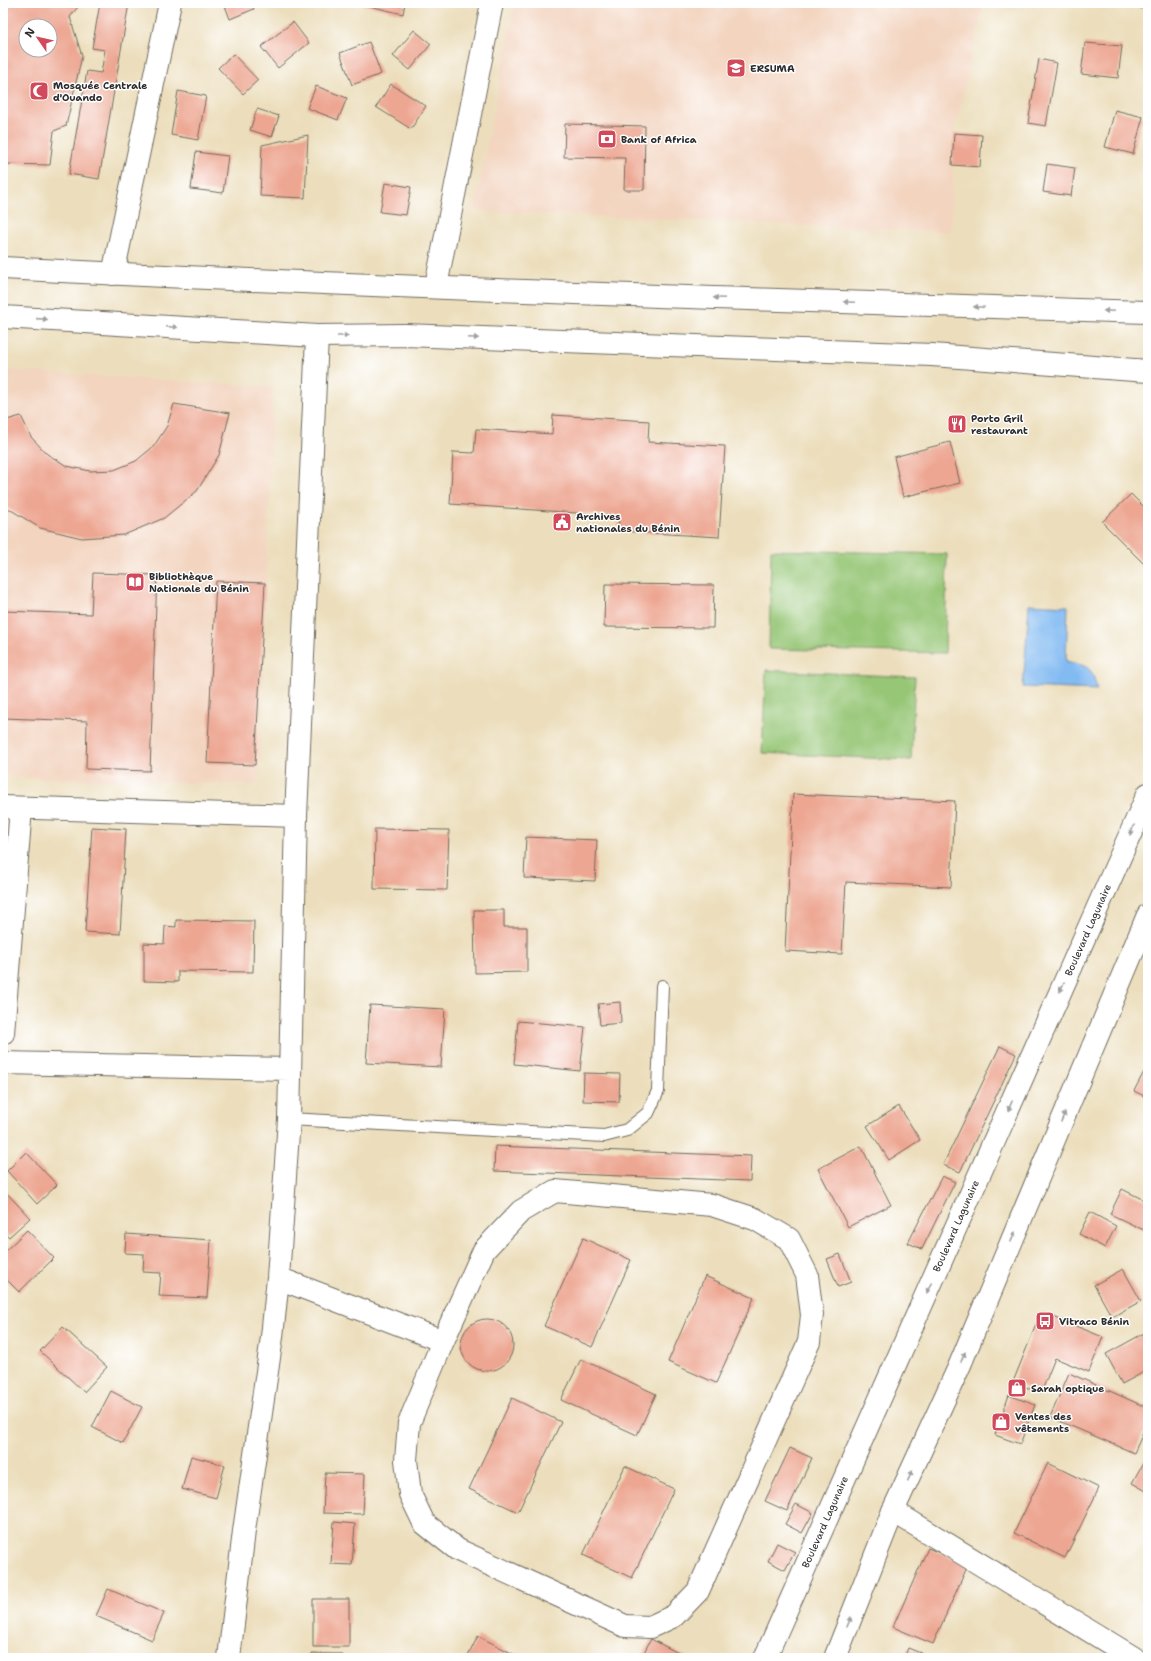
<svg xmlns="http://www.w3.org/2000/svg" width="1151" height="1661" viewBox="0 0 1151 1661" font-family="'Shantell Sans',sans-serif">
<rect width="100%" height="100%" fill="#fff"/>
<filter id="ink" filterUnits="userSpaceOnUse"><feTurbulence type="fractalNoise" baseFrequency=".025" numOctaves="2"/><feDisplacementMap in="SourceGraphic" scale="8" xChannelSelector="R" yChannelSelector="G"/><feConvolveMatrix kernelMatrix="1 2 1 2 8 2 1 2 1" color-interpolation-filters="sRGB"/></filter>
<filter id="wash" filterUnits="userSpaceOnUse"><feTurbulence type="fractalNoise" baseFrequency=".012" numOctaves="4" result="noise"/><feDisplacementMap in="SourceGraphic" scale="16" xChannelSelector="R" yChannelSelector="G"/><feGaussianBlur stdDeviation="0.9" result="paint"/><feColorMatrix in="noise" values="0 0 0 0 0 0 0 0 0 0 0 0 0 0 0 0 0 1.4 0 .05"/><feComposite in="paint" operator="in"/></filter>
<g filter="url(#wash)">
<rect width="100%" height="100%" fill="#ecdebc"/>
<!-- built -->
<path fill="#f3d4bf" d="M515,3H984L954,133L951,232L474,211Z
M3,370L273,387L259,785L3,777Z"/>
<!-- green -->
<path fill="#96c676" stroke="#607850" d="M771,550L947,554L945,653L769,649Z
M766,670L915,677L911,760L762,753Z"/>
<!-- water -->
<path fill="#82baf2" stroke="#56728e" d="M1029,604L1068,606L1066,661C1089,667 1092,665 1097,690L1023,687Z"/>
<g id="blocks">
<!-- building -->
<path fill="#eda691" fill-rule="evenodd" d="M3,3H81L70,17L82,56L66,126L54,131L50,165L3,164ZM26,26H50V50H26Z
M100,3H129L99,179L69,174L87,71L101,73L105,50L92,48Z
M224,3H252L254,9L230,19Z
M357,3H405L403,14Z
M1122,3H1146L1145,9Z
M293,22L309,43L278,68L261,47Z
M414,30L431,44L410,70L393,56Z
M369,42L381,74L352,85L340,53Z
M1085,43L1122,46L1118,78L1081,74Z
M233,54L258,80L243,94L218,68Z
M1039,59L1057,63L1046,126L1028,123Z
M391,84L426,106L411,129L376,107Z
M316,86L347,98L338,120L307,108Z
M178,91L206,96L198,140L171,135Z
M257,109L279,116L272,137L250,130Z
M1115,110L1143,117L1133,154L1105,147Z
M565,124L645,126L644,190H624L625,158L564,157Z
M954,133L982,135L980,167L952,165Z
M308,135L305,198L260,196L262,145Z
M196,152L228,156L223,193L191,189Z
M1047,164L1075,168L1071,196L1043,192Z
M385,183L411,187L406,215L380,212Z
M174,404L230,413L219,455L197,491L164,518L124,535L82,538L40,528L3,505V421L21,416L31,437L47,454L67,466L90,471L114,470L136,461L154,446L167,426Z
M553,415L649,421L648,442L725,446L719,537L618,531L619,516L450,504L453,452L474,453L476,429L552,434Z
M950,442L960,483L903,497L894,457Z
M1131,494L1148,511V568L1102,522Z
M93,573L157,575L150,771L86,769L87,721L3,718V611L91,614Z
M216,581L265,583L255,765L207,763Z
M605,584L714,585L713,628L604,627Z
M793,794L955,801L951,887L846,882L842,954L785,951Z
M92,827L126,829L120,934L85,932Z
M375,829L449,830L447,890L374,889Z
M526,837L597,840L595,881L524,878Z
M474,910H504V927H527V972L475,973Z
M176,920L254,921L253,972L178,971V982L144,981V943L164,944L165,926L176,927Z
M620,1002L621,1023L600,1025L598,1004Z
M370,1005L445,1009L441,1067L366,1063Z
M518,1021L585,1027L580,1071L514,1064Z
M1000,1046L1016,1054L960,1172L943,1165Z
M1148,1064V1098L1134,1091Z
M584,1073L620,1074L619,1102L583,1101Z
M899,1106L920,1140L889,1160L867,1126Z
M495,1146L751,1156L750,1181L494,1171Z
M861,1146L891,1205L848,1227L818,1169Z
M26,1152L57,1185L37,1204L7,1171Z
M942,1176L955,1182L922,1249L908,1243Z
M3,1189L30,1218L9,1237L3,1231Z
M1122,1189L1148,1202V1232L1110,1214Z
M1090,1212L1116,1226L1105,1248L1079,1234Z
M27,1230L54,1258L19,1292L3,1276V1253Z
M126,1234L211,1240L207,1298L159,1296L161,1273L143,1272L144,1254L125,1253Z
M583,1238L631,1260L592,1347L544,1326Z
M840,1254L851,1282L838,1287L827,1259Z
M1123,1269L1141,1301L1112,1317L1094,1285Z
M705,1276L754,1298L716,1383L668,1362Z
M1041,1312L1103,1337L1089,1372L1055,1358L1041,1393L1013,1382Z
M461 1345a26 26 0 1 1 52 0a26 26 0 1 1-52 0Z
M63,1327L107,1367L84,1392L40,1351Z
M1148,1331V1370L1122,1384L1106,1354Z
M581,1359L656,1394L637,1435L561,1400Z
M1069,1373L1148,1408V1422L1134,1453L1050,1417Z
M111,1391L142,1407L123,1443L92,1427Z
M1009,1395L1035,1405L1020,1444L995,1435Z
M512,1398L561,1422L518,1512L469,1489Z
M790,1448L812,1458L787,1511L765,1501Z
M1148,1454V1492L1132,1483Z
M191,1456L225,1465L216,1498L182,1489Z
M1048,1463L1099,1488L1065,1558L1014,1533Z
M625,1466L674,1489L632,1578L583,1555Z
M325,1473L365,1474L363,1514L323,1513Z
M796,1504L813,1513L802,1533L785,1524Z
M334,1522L355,1524L352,1565L331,1564Z
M777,1543L795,1552L785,1570L768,1561Z
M928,1548L968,1565L933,1644L893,1627Z
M108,1589L164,1613L152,1640L96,1616Z
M313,1599H349V1647H313Z
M478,1636L521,1658H467Z
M651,1639L688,1658H641Z
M908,1648L933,1658H904Z
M312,1654H342V1658H312Z"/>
</g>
</g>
<g filter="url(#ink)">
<use href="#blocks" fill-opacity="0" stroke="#6f6a5e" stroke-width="1"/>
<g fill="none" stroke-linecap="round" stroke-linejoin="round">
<defs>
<path id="service" d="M289,1119L604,1136L627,1130L648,1113L658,1091L662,986"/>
<path id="minor" d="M113,274L170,3
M436,286L492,3
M3,807L296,816
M3,1033L21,808
M3,1063L290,1069
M555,1191L712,1205L755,1219L789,1239L807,1275L812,1315L809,1342L698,1591L674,1616L650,1627L625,1626L458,1550L424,1523L410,1494L406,1460L409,1423L443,1341L484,1250L521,1211Z
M278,1278L443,1341
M893,1511L1134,1658
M229,1658L244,1531L272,1337L278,1278L289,1119L296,816L317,336"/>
<path id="secondary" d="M765,1658L1148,794
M835,1658L893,1511L959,1367L1148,915"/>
<path id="trunk" d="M3,268C384,288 766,300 1148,312
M3,317L317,336L405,335L932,355L1148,371"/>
</defs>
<!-- service casing -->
<use href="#service" stroke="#6f6a5e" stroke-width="14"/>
<!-- minor casing -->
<use href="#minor" stroke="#6f6a5e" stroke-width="24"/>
<!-- secondary casing -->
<use href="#secondary" stroke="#6f6a5e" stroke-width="24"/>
<!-- trunk casing -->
<use href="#trunk" stroke="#6f6a5e" stroke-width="24"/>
<!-- service -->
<use href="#service" stroke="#fff" stroke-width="12"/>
<!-- minor -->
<use href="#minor" stroke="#fff" stroke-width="22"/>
<!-- secondary -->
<use href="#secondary" stroke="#fff" stroke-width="22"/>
<!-- trunk -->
<use href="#trunk" stroke="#fff" stroke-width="22"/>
</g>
<!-- one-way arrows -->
<defs><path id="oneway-solid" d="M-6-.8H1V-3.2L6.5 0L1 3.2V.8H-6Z"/></defs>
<g fill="#a0a0a0">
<use href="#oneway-solid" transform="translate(719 298) rotate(-178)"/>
<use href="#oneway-solid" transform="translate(849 302) rotate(-178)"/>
<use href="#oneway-solid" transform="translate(979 307) rotate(-178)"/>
<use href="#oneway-solid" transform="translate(1109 311) rotate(-178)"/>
<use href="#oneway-solid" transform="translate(42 319) rotate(4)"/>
<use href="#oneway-solid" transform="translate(172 327) rotate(4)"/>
<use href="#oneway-solid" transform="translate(343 336)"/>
<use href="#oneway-solid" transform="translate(473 338) rotate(2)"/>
<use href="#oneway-solid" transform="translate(1132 830) rotate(114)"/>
<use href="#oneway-solid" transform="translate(1062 987) rotate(114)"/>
<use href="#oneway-solid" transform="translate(1010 1106) rotate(114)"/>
<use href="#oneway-solid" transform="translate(1063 1117) rotate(-67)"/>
<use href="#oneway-solid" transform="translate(1013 1237) rotate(-67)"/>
<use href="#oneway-solid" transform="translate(929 1288) rotate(114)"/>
<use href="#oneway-solid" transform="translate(963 1357) rotate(-67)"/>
<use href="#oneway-solid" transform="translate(910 1476) rotate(-65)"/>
<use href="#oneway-solid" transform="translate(849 1622) rotate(-68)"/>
</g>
</g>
<!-- icons -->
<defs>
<symbol id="university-square" viewBox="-11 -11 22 22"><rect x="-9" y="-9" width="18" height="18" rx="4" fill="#d1495b" stroke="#fff"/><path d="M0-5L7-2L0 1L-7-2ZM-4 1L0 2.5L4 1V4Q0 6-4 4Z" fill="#fff"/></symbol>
<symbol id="mosque-square" viewBox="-11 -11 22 22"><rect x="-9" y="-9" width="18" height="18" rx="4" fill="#d1495b" stroke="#fff"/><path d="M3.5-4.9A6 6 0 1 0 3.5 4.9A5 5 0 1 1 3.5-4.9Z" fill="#fff"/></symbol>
<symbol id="bank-square" viewBox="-11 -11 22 22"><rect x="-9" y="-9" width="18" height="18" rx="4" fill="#d1495b" stroke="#fff"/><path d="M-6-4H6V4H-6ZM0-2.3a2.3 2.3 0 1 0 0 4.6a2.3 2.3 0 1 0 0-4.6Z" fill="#fff"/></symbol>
<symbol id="restaurant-square" viewBox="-11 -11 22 22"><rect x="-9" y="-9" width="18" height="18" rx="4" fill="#d1495b" stroke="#fff"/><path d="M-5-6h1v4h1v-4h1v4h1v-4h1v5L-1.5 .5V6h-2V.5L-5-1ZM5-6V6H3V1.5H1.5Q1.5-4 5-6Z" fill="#fff"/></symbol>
<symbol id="civic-square" viewBox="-11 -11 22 22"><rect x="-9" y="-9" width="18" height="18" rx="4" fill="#d1495b" stroke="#fff"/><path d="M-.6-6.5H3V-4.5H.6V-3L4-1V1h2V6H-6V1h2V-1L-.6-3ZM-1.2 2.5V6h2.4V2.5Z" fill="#fff"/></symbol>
<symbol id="library-square" viewBox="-11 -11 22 22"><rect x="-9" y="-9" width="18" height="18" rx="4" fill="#d1495b" stroke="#fff"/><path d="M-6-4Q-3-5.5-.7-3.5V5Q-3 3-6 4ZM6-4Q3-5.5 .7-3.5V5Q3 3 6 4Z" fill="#fff"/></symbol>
<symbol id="bus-square" viewBox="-11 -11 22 22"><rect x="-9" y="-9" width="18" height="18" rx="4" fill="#d1495b" stroke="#fff"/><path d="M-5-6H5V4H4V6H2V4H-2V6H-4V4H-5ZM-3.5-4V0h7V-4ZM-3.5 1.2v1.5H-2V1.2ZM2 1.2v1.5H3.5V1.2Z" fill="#fff"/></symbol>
<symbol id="shop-square" viewBox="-11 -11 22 22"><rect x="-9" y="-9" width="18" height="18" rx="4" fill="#d1495b" stroke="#fff"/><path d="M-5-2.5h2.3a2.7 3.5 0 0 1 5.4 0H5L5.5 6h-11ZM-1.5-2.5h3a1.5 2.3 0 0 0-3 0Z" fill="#fff"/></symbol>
</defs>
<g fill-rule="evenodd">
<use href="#university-square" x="725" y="57" width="22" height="22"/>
<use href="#mosque-square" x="28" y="80" width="22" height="22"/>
<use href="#bank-square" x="596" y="128" width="22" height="22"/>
<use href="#restaurant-square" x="946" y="413" width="22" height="22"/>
<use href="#civic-square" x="551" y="511" width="22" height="22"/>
<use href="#library-square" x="124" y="571" width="22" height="22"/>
<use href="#bus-square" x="1034" y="1310" width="22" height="22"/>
<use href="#shop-square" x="1006" y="1377" width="22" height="22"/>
<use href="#shop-square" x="990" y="1411" width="22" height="22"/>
</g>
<g text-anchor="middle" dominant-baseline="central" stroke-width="3" stroke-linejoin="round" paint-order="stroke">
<!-- poi labels -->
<g font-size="10" font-weight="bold" fill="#2b2b2b" stroke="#fff" text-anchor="start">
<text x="750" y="68">ERSUMA</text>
<text x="53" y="85">Mosquée Centrale<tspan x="53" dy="12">d'Ouando</tspan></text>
<text x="621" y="139">Bank of Africa</text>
<text x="971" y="418">Porto Gril<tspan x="971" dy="12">restaurant</tspan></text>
<text x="576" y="516">Archives<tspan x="576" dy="12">nationales du Bénin</tspan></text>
<text x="149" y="576">Bibliothèque<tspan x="149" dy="12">Nationale du Bénin</tspan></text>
<text x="1059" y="1321">Vitraco Bénin</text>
<text x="1031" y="1388">Sarah optique</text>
<text x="1015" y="1416">Ventes des<tspan x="1015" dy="12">vêtements</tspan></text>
</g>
<!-- street labels -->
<g font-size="10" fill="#2b2b2b" stroke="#fff">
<text transform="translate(1088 930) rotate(-66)">Boulevard Lagunaire</text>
<text transform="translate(956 1226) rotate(-66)">Boulevard Lagunaire</text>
<text transform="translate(825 1522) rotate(-66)">Boulevard Lagunaire</text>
</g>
</g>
<!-- margin -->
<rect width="1151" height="1661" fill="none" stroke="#fff" stroke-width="16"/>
<!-- north arrow -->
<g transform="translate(38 38) rotate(304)"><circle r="19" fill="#ffffff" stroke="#aaaaaa"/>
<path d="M0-3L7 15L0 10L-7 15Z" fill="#d1495b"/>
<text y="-6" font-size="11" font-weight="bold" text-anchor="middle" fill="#2b2b2b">N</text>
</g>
</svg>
